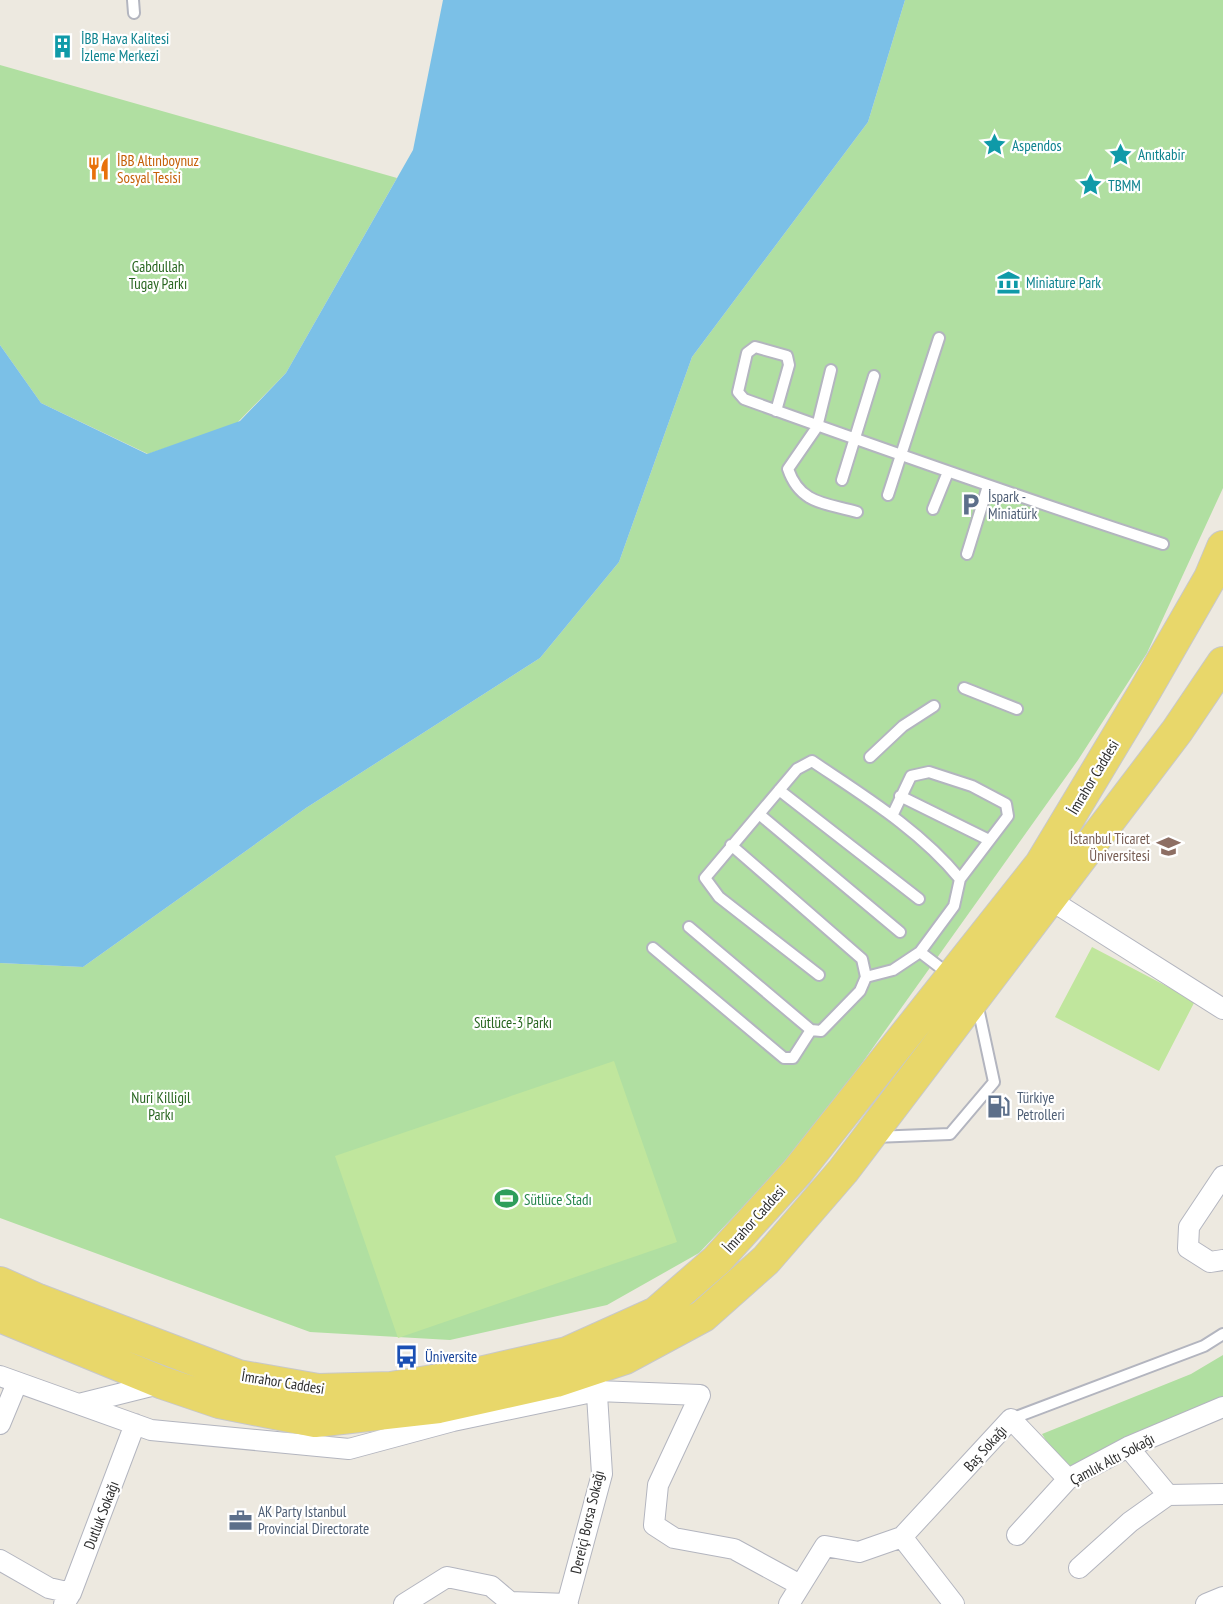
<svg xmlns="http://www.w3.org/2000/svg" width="1223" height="1604" viewBox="0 0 1223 1604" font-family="'PT Sans Narrow',sans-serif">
<rect width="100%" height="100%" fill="#ede9e0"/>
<!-- green -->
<path fill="#b0dfa1" d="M905,0H1223V488L1147,653L1078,760L810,1136L699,1253L607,1305L450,1340L310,1332L0,1218V963L83,967L306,808L540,658L619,562L692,357L868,122Z
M0,65L397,178L286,373L236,424L148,454L41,403L0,345Z
M1223,1355V1405L1066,1472L1042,1434L1191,1374Z"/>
<!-- pitch -->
<path fill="#c0e69d" d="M1092,947L1195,1001L1159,1071L1055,1017Z
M614,1061L677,1242L398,1338L335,1156Z"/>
<!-- water -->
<path fill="#7bc0e7" d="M443,0H905L868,122L692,357L619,562L540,658L306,808L83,967L0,963V345L41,403L147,454L240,421L286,373L413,150Z"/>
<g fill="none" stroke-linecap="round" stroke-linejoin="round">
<defs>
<path id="service" d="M133,0L134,13
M831,370L817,427L788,469C800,504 825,503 857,512
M776,411L789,365L787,356L755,347L747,353L738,392L744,399C883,449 1022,498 1163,544
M842,480L874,376
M888,495L939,338
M933,509L948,472
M967,554L988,486
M964,688L1017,709
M870,757L903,726L934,706
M779,790L919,899
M900,796L989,840
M759,814L900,932
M892,816L911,776L929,772L972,786L1006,804L1008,816L960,879
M689,927L811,1030L821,1031L860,991L866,977L862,959L731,845
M653,948L784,1058H793L811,1030
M819,975L719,897L705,878L797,769L812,761C864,796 920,830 960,879L954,906L920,952L950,975
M866,977L893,970L920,952
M874,1137L950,1134L994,1082L977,1003
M1011,1419L1204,1346L1223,1334"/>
<path id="minor" d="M1049,899L1223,1009
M1223,1176L1189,1227L1188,1248L1210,1262L1223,1260
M0,1376L151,1430L349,1449L453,1421L597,1391L700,1395L658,1485L654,1525L674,1538L734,1549L800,1585
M79,1404L163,1383
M0,1424L17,1383
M1128,1447L1168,1495L1223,1494
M1017,1535L1068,1479L1128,1447L1223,1407
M902,1537L954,1604
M0,1560L49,1588L71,1593
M1079,1568L1130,1522L1168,1495
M64,1604L71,1593L135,1424
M404,1604L447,1577L491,1586L510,1602L568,1604
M567,1604L602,1474L596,1379
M789,1604L825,1546L859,1552L902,1537L1011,1419L1068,1479
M1206,1604L1223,1597"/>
<path id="primary" d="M0,1283L38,1300L238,1376L318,1390L391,1388L475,1374L567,1353L656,1313L717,1260L797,1172L1041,864L1145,691L1210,578L1223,547
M0,1316L163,1383L219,1402L315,1421L439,1407L556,1381L625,1358L703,1316L766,1260L843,1171L1177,731L1223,663"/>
</defs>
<!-- service casing -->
<use href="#service" stroke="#b3b5bf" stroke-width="14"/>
<!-- minor casing -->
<use href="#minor" stroke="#b3b5bf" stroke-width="22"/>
<!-- primary casing -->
<use href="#primary" stroke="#c8c8c8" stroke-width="34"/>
<!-- service -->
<use href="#service" stroke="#fff" stroke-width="10"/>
<!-- minor -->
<use href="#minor" stroke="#fff" stroke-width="20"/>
<!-- primary -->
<use href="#primary" stroke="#e8d76a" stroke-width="32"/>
</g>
<!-- icons -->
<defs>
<symbol id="building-bare" viewBox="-9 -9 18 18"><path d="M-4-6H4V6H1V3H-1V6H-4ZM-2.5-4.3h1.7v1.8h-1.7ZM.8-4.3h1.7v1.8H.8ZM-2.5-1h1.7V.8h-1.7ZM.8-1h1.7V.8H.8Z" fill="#0f9aa8" stroke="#fff" stroke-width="2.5" paint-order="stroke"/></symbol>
<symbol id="sight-bare" viewBox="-9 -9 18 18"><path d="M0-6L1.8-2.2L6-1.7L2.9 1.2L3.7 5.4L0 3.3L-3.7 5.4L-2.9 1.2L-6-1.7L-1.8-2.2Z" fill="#0f9aa8" stroke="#fff" stroke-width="2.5" paint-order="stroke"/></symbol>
<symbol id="restaurant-bare" viewBox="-9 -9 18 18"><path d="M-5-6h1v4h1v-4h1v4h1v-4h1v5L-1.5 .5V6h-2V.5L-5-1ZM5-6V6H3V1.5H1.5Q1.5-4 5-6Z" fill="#e8710a" stroke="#fff" stroke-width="2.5" paint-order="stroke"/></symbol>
<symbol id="museum-bare" viewBox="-9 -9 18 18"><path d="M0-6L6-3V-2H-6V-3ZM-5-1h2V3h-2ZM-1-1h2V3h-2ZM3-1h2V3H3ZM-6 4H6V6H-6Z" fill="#0f9aa8" stroke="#fff" stroke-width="2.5" paint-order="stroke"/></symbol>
<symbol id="parking-bare" viewBox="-9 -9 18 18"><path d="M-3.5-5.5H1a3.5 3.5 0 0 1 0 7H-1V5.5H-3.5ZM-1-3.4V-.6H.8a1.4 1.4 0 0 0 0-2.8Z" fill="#5c6f8a" stroke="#fff" stroke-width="2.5" paint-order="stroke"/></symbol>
<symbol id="university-bare" viewBox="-9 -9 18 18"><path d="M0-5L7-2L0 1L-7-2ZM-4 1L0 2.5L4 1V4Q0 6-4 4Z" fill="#8d6e63" stroke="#fff" stroke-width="2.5" paint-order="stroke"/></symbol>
<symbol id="fuel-bare" viewBox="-9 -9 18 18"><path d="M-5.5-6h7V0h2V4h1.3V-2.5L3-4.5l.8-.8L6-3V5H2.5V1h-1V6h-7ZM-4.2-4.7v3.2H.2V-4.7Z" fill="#5c6f8a" stroke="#fff" stroke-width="2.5" paint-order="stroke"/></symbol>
<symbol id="stadium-bare" viewBox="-9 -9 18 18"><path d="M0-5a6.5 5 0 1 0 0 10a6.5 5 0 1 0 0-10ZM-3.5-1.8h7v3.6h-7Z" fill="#2e9e5b" stroke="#fff" stroke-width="2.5" paint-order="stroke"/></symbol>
<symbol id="bus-bare" viewBox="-9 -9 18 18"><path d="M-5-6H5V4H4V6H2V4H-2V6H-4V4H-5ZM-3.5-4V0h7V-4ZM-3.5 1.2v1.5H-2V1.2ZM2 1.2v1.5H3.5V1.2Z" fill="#1a4fb4" stroke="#fff" stroke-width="2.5" paint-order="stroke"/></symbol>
<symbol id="office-bare" viewBox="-9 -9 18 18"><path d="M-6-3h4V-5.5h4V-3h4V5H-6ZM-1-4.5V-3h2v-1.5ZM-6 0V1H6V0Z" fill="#5c6f8a" stroke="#fff" stroke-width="2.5" paint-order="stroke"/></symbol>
</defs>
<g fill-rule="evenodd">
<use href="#building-bare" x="46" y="30" width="33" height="33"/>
<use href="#sight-bare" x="978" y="128" width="33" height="33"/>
<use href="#sight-bare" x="1104" y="138" width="33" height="33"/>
<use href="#restaurant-bare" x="82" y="152" width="33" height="33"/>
<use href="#sight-bare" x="1074" y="168" width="33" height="33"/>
<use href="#museum-bare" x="992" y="266" width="33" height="33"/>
<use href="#parking-bare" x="954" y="488" width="33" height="33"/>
<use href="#university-bare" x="1152" y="830" width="33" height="33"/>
<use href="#fuel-bare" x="982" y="1090" width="33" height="33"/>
<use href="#stadium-bare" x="490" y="1182" width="33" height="33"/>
<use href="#bus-bare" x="390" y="1340" width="33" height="33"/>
<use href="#office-bare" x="224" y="1504" width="33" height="33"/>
</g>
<g text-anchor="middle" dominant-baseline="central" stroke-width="4.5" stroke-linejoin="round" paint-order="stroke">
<!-- culture labels -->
<g font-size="15" fill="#0d838f" stroke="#fff" text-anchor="start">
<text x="81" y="38">İBB Hava Kalitesi<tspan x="81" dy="17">İzleme Merkezi</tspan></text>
<text x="1012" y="145">Aspendos</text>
<text x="1138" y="154">Anıtkabir</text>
<text x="1108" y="185">TBMM</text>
<text x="1026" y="282">Miniature Park</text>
</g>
<!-- food labels -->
<g font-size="15" fill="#c56008" stroke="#fff" text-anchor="start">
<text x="117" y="160">İBB Altınboynuz<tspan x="117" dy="17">Sosyal Tesisi</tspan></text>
</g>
<!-- park labels -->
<g font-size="15" fill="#286620" stroke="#fff">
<text x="158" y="266">Gabdullah<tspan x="158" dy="17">Tugay Parkı</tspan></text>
<text x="513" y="1022">Sütlüce-3 Parkı</text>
<text x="161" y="1097">Nuri Killigil<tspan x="161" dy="17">Parkı</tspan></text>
</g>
<!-- service labels -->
<g font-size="15" fill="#4e5e75" stroke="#fff" text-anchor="start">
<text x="988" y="496">İspark -<tspan x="988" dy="17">Miniatürk</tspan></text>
<text x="1017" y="1097">Türkiye<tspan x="1017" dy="17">Petrolleri</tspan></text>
<text x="258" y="1511">AK Party Istanbul<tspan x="258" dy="17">Provincial Directorate</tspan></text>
</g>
<!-- street labels -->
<g font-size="15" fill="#2d2d2d" stroke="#fff">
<text transform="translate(1093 777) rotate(-59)">İmrahor Caddesi</text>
<text transform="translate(754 1219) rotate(-48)">İmrahor Caddesi</text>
<text transform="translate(283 1382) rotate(9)">İmrahor Caddesi</text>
<text transform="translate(985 1448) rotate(-48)">Baş Sokağı</text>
<text transform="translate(1112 1459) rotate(-28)">Çamlık Altı Sokağı</text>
<text transform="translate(101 1515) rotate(-69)">Dutluk Sokağı</text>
<text transform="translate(587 1522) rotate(-77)">Dereiçi Borsa Sokağı</text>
</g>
<!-- education labels -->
<g font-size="15" fill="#785e54" stroke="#fff" text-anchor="end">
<text x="1150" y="838">İstanbul Ticaret<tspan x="1150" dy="17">Üniversitesi</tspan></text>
</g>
<!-- leisure labels -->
<g font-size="15" fill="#27864d" stroke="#fff" text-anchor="start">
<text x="524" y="1199">Sütlüce Stadı</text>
</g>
<!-- transit labels -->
<g font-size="15" fill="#164399" stroke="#fff" text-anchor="start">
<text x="425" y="1356">Üniversite</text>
</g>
</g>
</svg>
